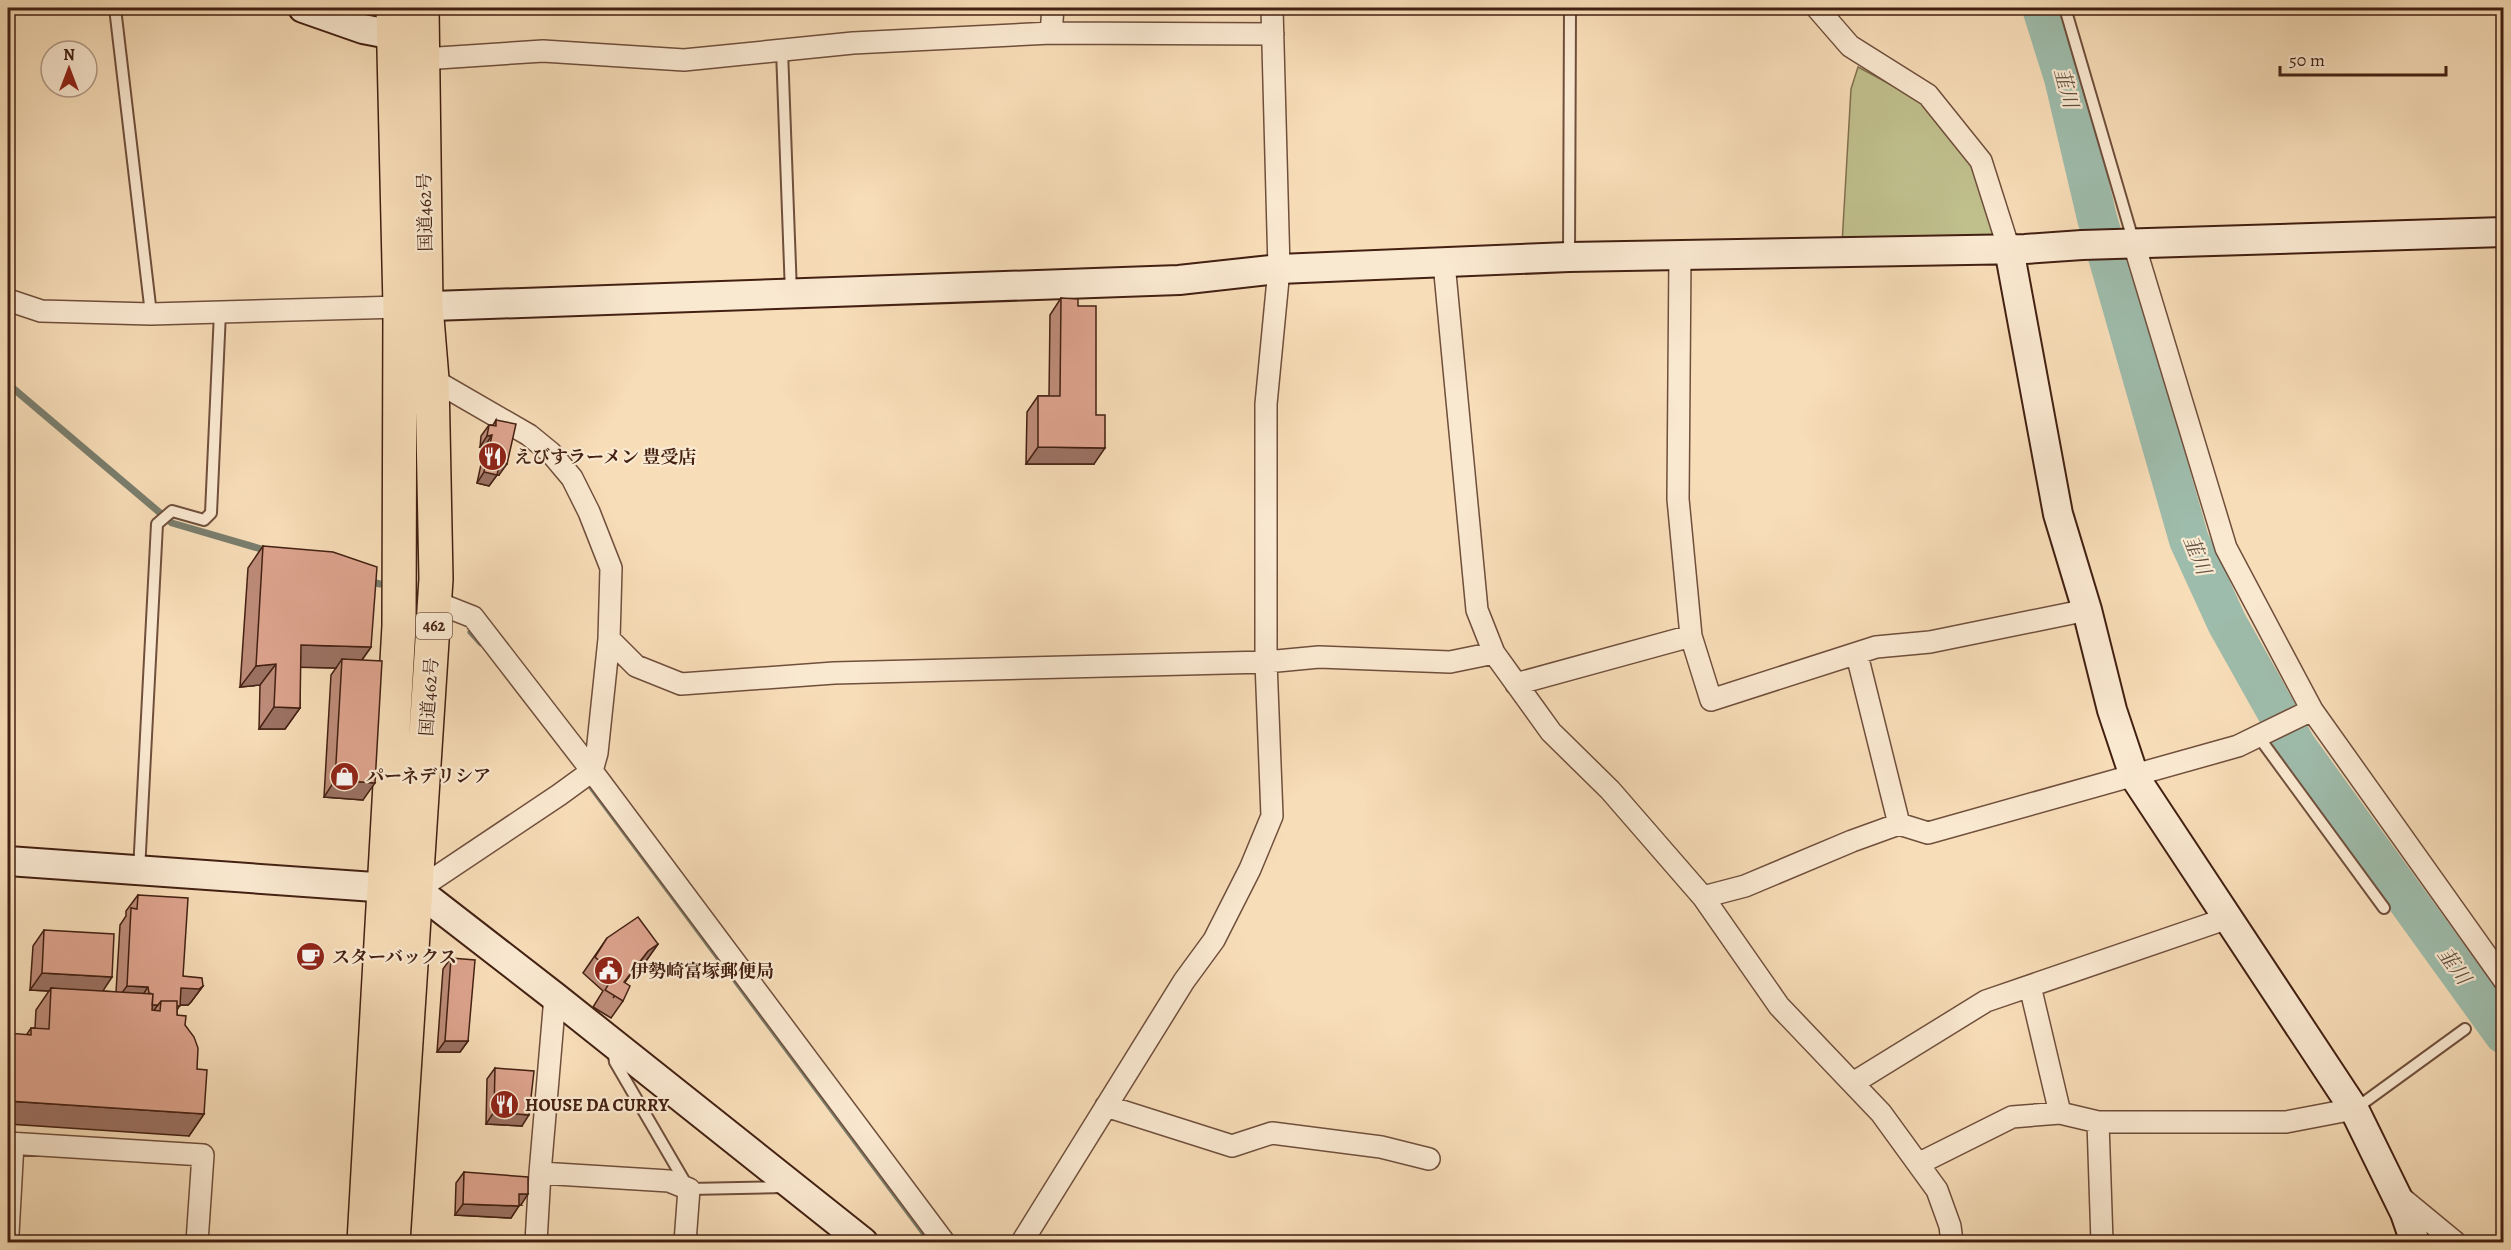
<svg xmlns="http://www.w3.org/2000/svg" width="2511" height="1250" viewBox="0 0 2511 1250" font-family="Alegreya,'Noto Serif JP',serif">
<rect width="100%" height="100%" fill="#f7ddb8"/>
<filter id="stains"><feTurbulence type="fractalNoise" baseFrequency=".00333" numOctaves="4"/><feColorMatrix values="0 0 0 0 .2 0 0 0 0 .09 0 0 0 0 .02 0 0 0 .5 -.17"/></filter>
<radialGradient id="worn" r=".72"><stop offset=".6" stop-color="#630" stop-opacity="0"/><stop offset="1" stop-color="#630" stop-opacity=".3"/></radialGradient>
<!-- green -->
<path fill="#c0c08d" stroke="#827050" stroke-width="1.5" d="M1858,67L1914,97L1931,110L1976,162L1999,241L1842,244L1851,89Z"/>
<g fill="none" stroke-linecap="round" stroke-linejoin="round">
<!-- stream -->
<path stroke="#7a7e6e" stroke-width="7" d="M8,384L172,523L268,551
M368,581L380,584
M471,632L481,643
M585,778L931,1242"/>
<!-- river -->
<path stroke="#9ebcab" stroke-width="40" d="M2042,8L2064,78L2097,218L2189,540L2227,623L2296,746L2504,1034"/>
<defs>
<path id="lane" d="M115,8L151,314
M2065,8L2134,243
M782,50L791,293
M1569,256L1570,8
M2258,736L2384,908
M139,871L157,524L172,511L204,520L211,513L220,312
M613,1050L615,1062L689,1189L784,1187
M2355,1109L2465,1029"/>
<path id="street" d="M1817,8L1850,46L1928,95L1981,161L2009,249
M1051,33L1053,8
M423,59L543,51L684,60L853,43L1051,33L1273,34
M1680,255L1678,499L1691,636L1711,700L1876,647L1930,642L2087,610
M1444,263L1477,610L1494,653L1551,732L1610,790L1703,897L1779,1006L1881,1113L1937,1190L1950,1226L1952,1242
M8,300L41,311L151,314L400,307
M432,379L529,435L551,453L572,478L589,512L611,568L609,639L636,666L681,684L834,673L1266,662L1319,657L1450,662L1494,653
M609,639L597,753L592,771L944,1242
M1857,655L1899,824
M1516,684L1691,636
M2312,710L2504,980
M417,890L559,795L592,771L473,617L435,602
M1703,897L1745,886L1852,841L1899,824L1928,833L2238,746L2312,710L2226,548L2134,244
M2030,986L2060,1113
M555,997L540,1173L669,1181L689,1189L685,1242
M1853,1083L1986,1001L2228,918
M1106,1106L1232,1146L1272,1133L1381,1147L1429,1159
M2098,1122H2286L2354,1109
M8,1143L203,1155L197,1242
M1918,1164L2012,1117L2060,1113L2098,1122L2102,1242
M2398,1195L2455,1242
M8,1234L13,1143
M536,1242L540,1173
M1022,1242L1184,981L1214,940L1250,869L1272,816L1266,662V404L1279,269L1272,8"/>
<path id="secondary" d="M303,8L363,29L394,35
M2009,249L2058,514L2087,610L2112,710L2134,776L2354,1109L2405,1213L2415,1242
M405,307L1179,280L1279,269L1569,257L2025,249L2082,245L2504,232
M8,861L417,890L555,997L863,1242"/>
<path id="highway" d="M364,1242L399,626L400,307L393,8
M393,1242L436,579L432,379L426,306L422,8"/>
</defs>
<!-- lane casing -->
<use href="#lane" stroke="#704f3c" stroke-width="14"/>
<!-- street casing -->
<use href="#street" stroke="#704f3c" stroke-width="24"/>
<!-- secondary casing -->
<use href="#secondary" stroke="#432012" stroke-width="32"/>
<!-- highway casing -->
<use href="#highway" stroke="#432012" stroke-width="36"/>
<!-- lane -->
<use href="#lane" stroke="#fae9d1" stroke-width="10"/>
<!-- street -->
<use href="#street" stroke="#fae9d1" stroke-width="21"/>
<!-- secondary -->
<use href="#secondary" stroke="#fae9d1" stroke-width="28"/>
<!-- highway -->
<use href="#highway" stroke="#f7ddb8" stroke-width="33"/>
</g>
<!-- wall -->
<path fill="#be8c79" stroke="#432012" stroke-width="1.5" d="M1061,298L1078,306L1094,464H1026L1027,412L1038,396H1049L1050,315Z
M496,420L499,475H497L489,486L477,483L485,446L480,447L481,436L489,425H493Z
M263,546L371,647L362,660L363,800L324,797L331,675L336,668L300,667V708L285,729H259L260,685L240,687L248,568Z
M138,895L183,976L203,986L191,1002L188,1005H180L177,1010V1015L185,1025L197,1069L204,1114L189,1136L27,1034L31,1028H35L36,1010L49,991L30,990L33,946L44,930L112,977L102,991L116,992L120,925L126,916V911Z
M607,938L658,944L646,961L636,967L625,982L623,1001L611,1018L593,1007L603,991L583,973Z
M451,958L468,1041L460,1052H437L443,969Z
M495,1068L522,1126L486,1124L487,1079Z
M464,1172L521,1205H519L511,1218L455,1215L456,1183Z"/>
<!-- shaded-wall -->
<path fill="#9b7263" stroke="#432012" stroke-width="1.5" d="M492,435L485,446L480,447L487,436Z
M1038,447L1105,448L1094,464H1026Z
M500,462L507,464L499,475H497L489,486L477,483L484,472Z
M301,645L371,647L356,668L342,659L336,668L286,667Z
M276,664L260,685L240,687L256,666Z
M274,707L300,708L285,729H259Z
M335,780L375,783L363,800L324,797Z
M658,944L646,961L636,967L613,998L648,951Z
M42,973L112,977L101,994L51,988L49,991L30,990Z
M127,986L148,987L137,1004L115,1002Z
M203,986L191,1002L188,1005H169L181,988Z
M149,1004L158,1005L146,1021Z
M445,1041H468L460,1052H437Z
M8,1101L204,1114L189,1136L8,1124Z
M494,1112L529,1115L522,1126L486,1124Z
M519,1194H528L521,1205H511Z
M463,1204L519,1206L511,1218L455,1215Z"/>
<!-- building -->
<path fill="#dda38d" stroke="#432012" stroke-width="1.5" d="M1061,298L1078,299V306H1096V415H1105V448L1038,447V396H1060Z
M496,420L516,424L507,464L500,462L497,475L484,472L492,435L487,436L489,425L496,426Z
M263,546L333,552L377,567L371,647L301,645L300,708L274,707L276,664L256,666Z
M342,659L382,661L375,783L335,780Z
M138,895L188,898L183,976L202,978L203,986L199,989L181,988L180,1006H177V1001H161L158,1005H152L153,994L149,993L148,987L127,986L131,908L137,909Z
M638,917L658,944L648,951L624,982L630,986L623,1001L605,990L615,974L595,957L607,938Z
M44,930L114,934L112,977L42,973Z
M451,958L475,960L468,1041H445Z
M51,988L153,994L152,1010L160,1011L161,1001H177V1015L186,1016L185,1025L194,1037L198,1048L197,1069L207,1070L204,1114L8,1101V1033L31,1035V1028L49,1029Z
M495,1068L534,1071L529,1115L494,1112Z
M464,1172L528,1177V1194H519V1206L463,1204Z"/>
<!-- icons -->
<defs>
<symbol id="restaurant-disc" viewBox="-11 -11 22 22"><circle r="9.5" fill="#8f2418" stroke="#fae9d1"/><path d="M-5-6h1v4h1v-4h1v4h1v-4h1v5L-1.5 .5V6h-2V.5L-5-1ZM5-6V6H3V1.5H1.5Q1.5-4 5-6Z" fill="#fff"/></symbol>
<symbol id="shop-disc" viewBox="-11 -11 22 22"><circle r="9.5" fill="#8f2418" stroke="#fae9d1"/><path d="M-5-2.5h2.3a2.7 3.5 0 0 1 5.4 0H5L5.5 6h-11ZM-1.5-2.5h3a1.5 2.3 0 0 0-3 0Z" fill="#fff"/></symbol>
<symbol id="cafe-disc" viewBox="-11 -11 22 22"><circle r="9.5" fill="#8f2418" stroke="#fae9d1"/><path d="M-5.5-4.5H6V0H3Q3 3.5 0 3.5H-2.5Q-5.5 3.5-5.5 0ZM3-3.2v2h1.7v-2ZM-6 4.5H4V6H-6Z" fill="#fff"/></symbol>
<symbol id="civic-disc" viewBox="-11 -11 22 22"><circle r="9.5" fill="#8f2418" stroke="#fae9d1"/><path d="M-.6-6.5H3V-4.5H.6V-3L4-1V1h2V6H-6V1h2V-1L-.6-3ZM-1.2 2.5V6h2.4V2.5Z" fill="#fff"/></symbol>
</defs>
<g fill-rule="evenodd">
<use href="#restaurant-disc" x="476" y="440" width="33" height="33"/>
<use href="#shop-disc" x="328" y="760" width="33" height="33"/>
<use href="#cafe-disc" x="294" y="940" width="33" height="33"/>
<use href="#civic-disc" x="592" y="954" width="33" height="33"/>
<use href="#restaurant-disc" x="488" y="1088" width="33" height="33"/>
</g>
<g text-anchor="middle" dominant-baseline="central" stroke-width="4.5" stroke-linejoin="round" paint-order="stroke">
<!-- shield labels -->
<rect fill="#fae9d1" stroke="#7a5c4b" stroke-width="1.5" x="416" y="613" width="36" height="26" rx="4.5"/>
<g font-size="16" font-weight="bold" fill="#432012">
<text x="434" y="626">462</text>
</g>
<!-- street labels -->
<g font-size="18" fill="#432012" stroke="#fae9d1">
<text transform="translate(425 212) rotate(-91)">国道462号</text>
<text transform="translate(429 697) rotate(-86)">国道462号</text>
</g>
<!-- poi labels -->
<g font-size="18" font-weight="bold" fill="#432012" stroke="#fae9d1" text-anchor="start">
<text x="514" y="457">えびすラーメン 豊受店</text>
<text x="366" y="776">パーネデリシア</text>
<text x="332" y="957">スターバックス</text>
<text x="630" y="971">伊勢崎富塚郵便局</text>
<text x="525" y="1105">HOUSE DA CURRY</text>
</g>
<!-- water labels -->
<g font-size="20" font-style="italic" fill="#5e4f40" stroke="#fae9d1">
<text transform="translate(2066 88) rotate(75)">韮川</text>
<text transform="translate(2197 555) rotate(68)">韮川</text>
<text transform="translate(2454 966) rotate(54)">韮川</text>
</g>
</g>
<!-- margin -->
<rect width="2511" height="1250" fill="none" stroke="#f7ddb8" stroke-width="30"/>
<rect x="9" y="9" width="2493" height="1232" fill="none" stroke="#432012" stroke-width="3"/>
<rect x="15" y="15" width="2481" height="1220" fill="none" stroke="#432012" stroke-width="1.5"/>
<!-- north arrow -->
<g transform="translate(69 69)"><circle r="28" fill="#fae9d1" stroke="#b19985" stroke-width="1.5"/>
<path d="M0-4.5L10 22L0 15L-10 22Z" fill="#8f2418"/>
<text y="-9" font-size="16" font-weight="bold" text-anchor="middle" fill="#432012">N</text>
</g>
<!-- scale -->
<path d="M2280 66v9h166v-9" fill="none" stroke="#432012" stroke-width="3"/>
<text x="2289" y="66" font-size="18" fill="#432012" stroke="#fae9d1" stroke-width="4.5" paint-order="stroke">50 m</text>
<rect width="100%" height="100%" filter="url(#stains)"/>
<rect width="100%" height="100%" fill="url(#worn)"/>
</svg>
